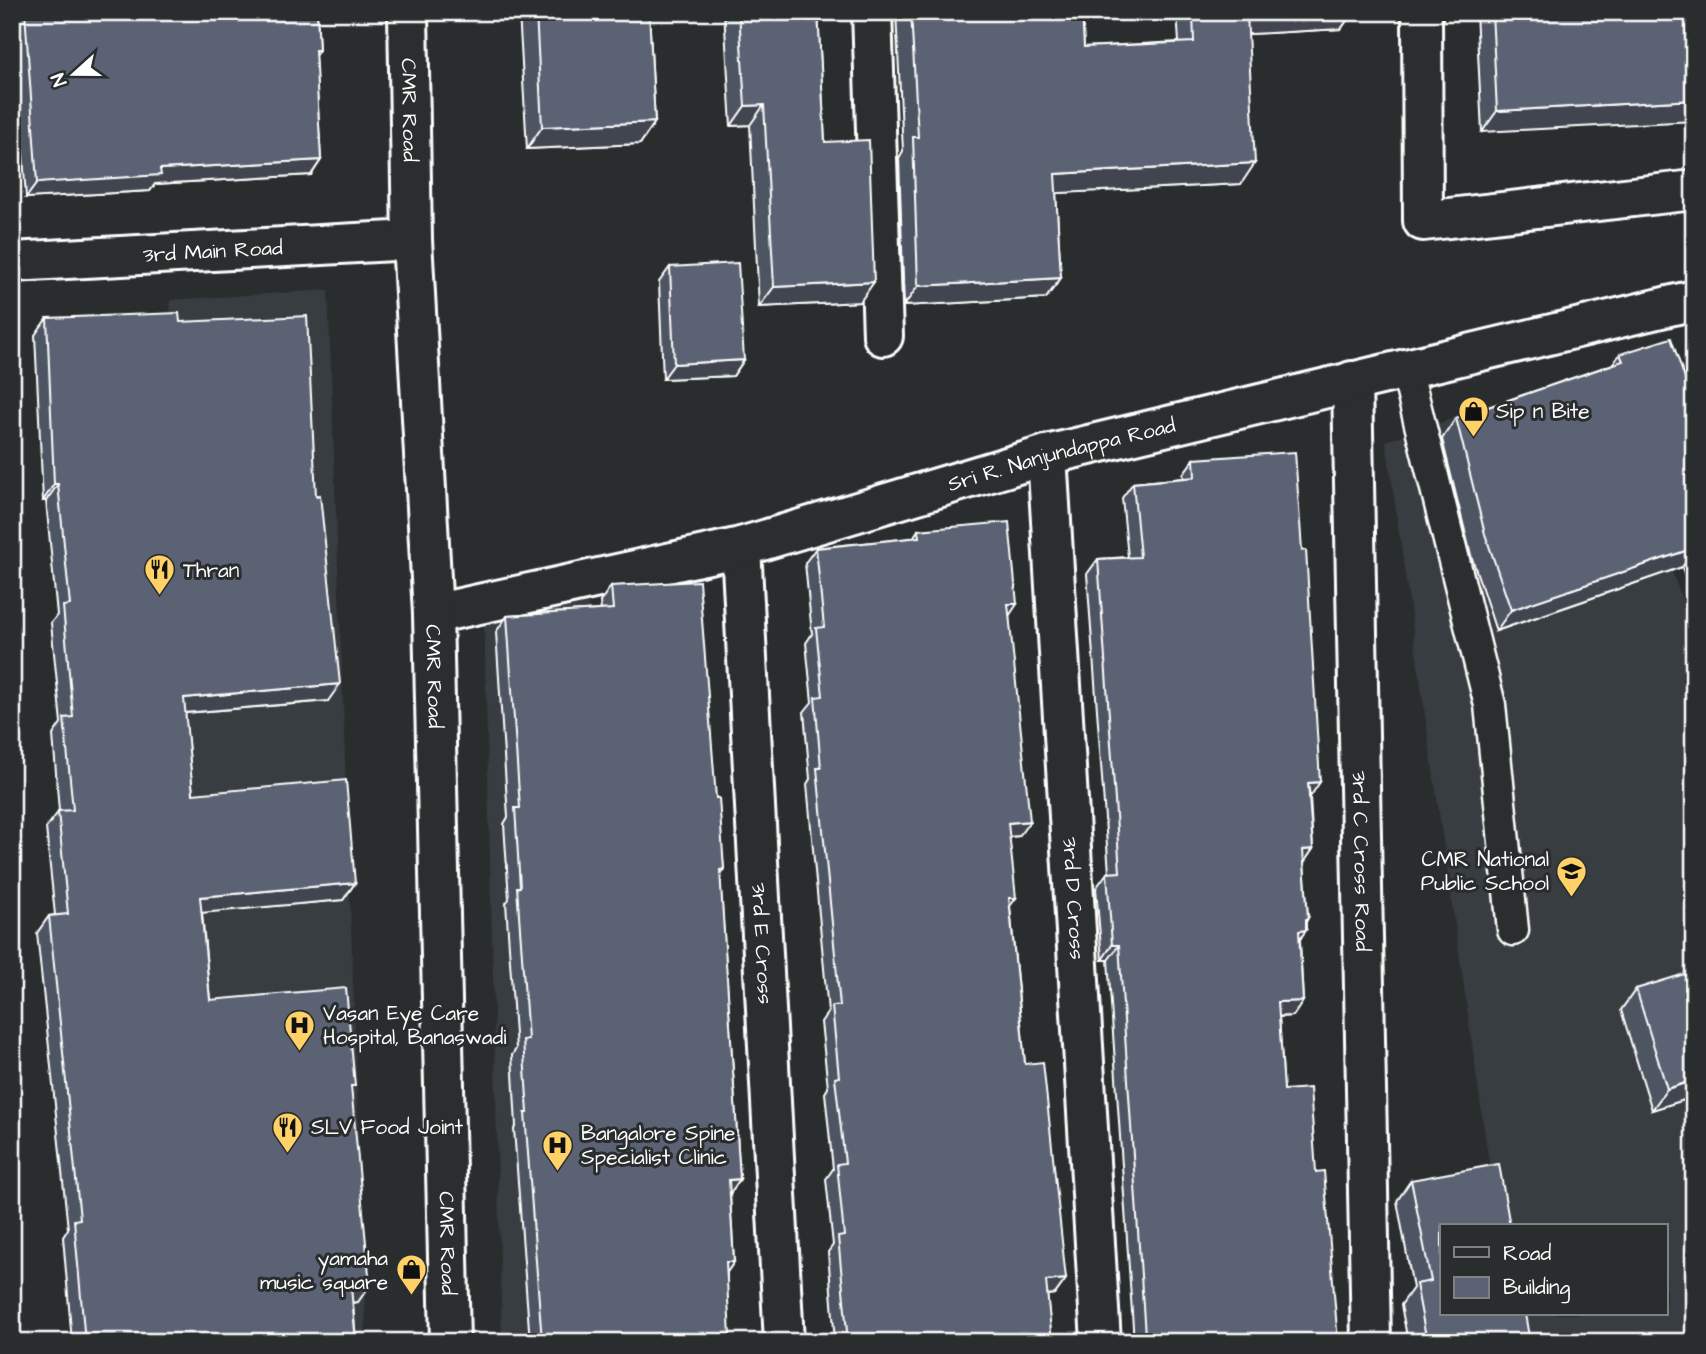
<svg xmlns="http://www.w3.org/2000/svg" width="1706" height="1354" viewBox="0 0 1706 1354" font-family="'Architects Daughter',sans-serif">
<rect width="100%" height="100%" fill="#2a2d2e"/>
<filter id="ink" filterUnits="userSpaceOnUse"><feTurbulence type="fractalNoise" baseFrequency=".0143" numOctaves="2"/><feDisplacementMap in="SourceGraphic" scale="14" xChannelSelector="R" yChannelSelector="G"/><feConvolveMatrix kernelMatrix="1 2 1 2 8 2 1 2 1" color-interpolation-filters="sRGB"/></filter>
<g filter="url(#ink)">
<!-- built -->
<path fill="#383d43" d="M328,290L366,1342H214L170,300Z
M1597,370L1694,631V1342H1514L1510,1314H1666V1226H1498L1386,441Z
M588,597L625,1342H502L484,615Z"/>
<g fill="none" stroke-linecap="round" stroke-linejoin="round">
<defs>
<path id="service" d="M1406,368L1490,705L1513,930"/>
<g id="minor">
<path d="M872,12L883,336"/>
<path d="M1422,12L1423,221L1694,190"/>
<path id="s1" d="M12,262L412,240"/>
<path id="s2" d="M1352,381L1371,1342"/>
<path id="s3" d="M1047,455L1101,1342"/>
<path id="s4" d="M741,547L784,1342"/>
<path id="s5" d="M433,614L741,547L1047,455L1694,300"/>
</g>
<g id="tertiary">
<path id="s6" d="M408,12L412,240L433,614L450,1342"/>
</g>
</defs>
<!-- service casing -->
<use href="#service" stroke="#fff" stroke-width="35"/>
<!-- minor casing -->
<use href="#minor" stroke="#fff" stroke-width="44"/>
<!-- tertiary casing -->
<use href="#tertiary" stroke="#fff" stroke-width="44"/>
<!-- service -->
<use href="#service" stroke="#2a2d2e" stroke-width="30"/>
<!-- minor -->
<use href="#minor" stroke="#2a2d2e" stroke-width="38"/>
<!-- tertiary -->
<use href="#tertiary" stroke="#2a2d2e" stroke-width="38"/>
</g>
<!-- wall -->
<path fill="#4d5463" stroke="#fff" stroke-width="2" d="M13,12H317L319,50L315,56L321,160L311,175L155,184L150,191L26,198Z
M519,12H649L655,122L640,144L527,149Z
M724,12H818L825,142L860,302L759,307L750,125L731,126Z
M896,12H1082L1084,47L1179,42L1177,12H1353L1341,29L1248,34L1241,184L1056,193L1061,278L1046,298L904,306L899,158L903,151Z
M1476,12H1694L1482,132Z
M670,267L744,360L733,376L663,379L659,282Z
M47,318L180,322L316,496L328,701L185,713L193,794L355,883L343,900L202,912L210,1000L351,1091L358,1302L353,1303L356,1342H72L63,1237L68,1229L37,933L49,916L55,915L46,828L59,811L53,735L61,723L51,623L57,615L46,501H43L35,335Z
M1620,354L1694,405V601L1682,567L1496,631L1471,555L1442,439L1456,418L1613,364Z
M1194,459L1310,797L1313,849L1304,862L1308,918L1306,922L1300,940L1303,1001L1293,1016L1279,1017L1284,1090L1316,1172L1338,1342H1134L1108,960H1102L1096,888L1107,873H1109L1087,574L1098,559L1128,557L1122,498L1133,483L1184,478L1183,474Z
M918,530L1009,615L1019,836L1009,837L1010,906L1025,1064L1066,1279L1055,1294L1047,1295L1052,1342H835L828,1252L833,1245L826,1179L833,1169L825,1093L828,1088L821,1022L828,1012L807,784L810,779L804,712L812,702L806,643L812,634L805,563L816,548L913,538Z
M611,586L716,798L724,869L720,875L740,1179L730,1194L734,1262L727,1272L726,1342H530L514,1129L516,1126L512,1055L516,1049L506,903L509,899L504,824L508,817L496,632L507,616L601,610L600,602Z
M1636,989L1694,1097L1652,1110L1621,1010Z
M1411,1180L1530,1342H1408L1401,1305L1413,1288L1397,1201Z"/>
<!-- shaded-wall -->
<path fill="#3f4550" stroke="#fff" stroke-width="2" d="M1285,12H1353L1341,29L1233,35L1247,14Z
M1694,100V121L1482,132L1497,111Z
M764,105L750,125L731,126L745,106Z
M655,122L640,144L527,149L542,127Z
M321,160L311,175L155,184L150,191L26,198L37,183L160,169Z
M1255,163L1241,184L1041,194L1055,174Z
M1061,278L1046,298L904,306L918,286Z
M874,282L860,302L759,307L774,287Z
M744,360L733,376L663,379L674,364Z
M54,484H58L46,501H43Z
M1694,548V551L1682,567L1496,631L1511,610Z
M1008,604H1017L1007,619Z
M340,684L328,701L172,714L184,698Z
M1320,782L1310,797L1308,783Z
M1030,821L1019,836L997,838L1008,823Z
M1313,849L1303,864V850Z
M355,883L343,900L189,914L200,897Z
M1009,898H1016L1005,913Z
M1308,918L1300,931L1306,930L1296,945L1289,946L1306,919Z
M1112,945H1119L1108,960H1102Z
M1303,1001L1293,1016L1268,1017L1278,1002Z
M1694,1080V1097L1652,1110L1667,1089Z
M740,1179L729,1195V1180Z
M726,1262H734L723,1278Z
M1066,1279L1055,1294L1035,1296L1046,1281Z
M370,1285L358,1302L340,1304L351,1287Z
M718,1336H730L726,1342H714Z"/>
<!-- building -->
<path fill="#5a6273" stroke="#fff" stroke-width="2" d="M25,12H317L319,50H315L321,160L160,169L161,175L37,183Z
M536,12H649L655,122L542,127Z
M739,12H818L825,142L869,140L874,282L774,287L764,105L745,106Z
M911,12H1082L1084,47L1194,42L1193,12H1285L1247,14L1255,163L1055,174L1061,278L918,286L913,137H918Z
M1492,12H1694V100L1497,111Z
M738,263L744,360L674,364L670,267Z
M179,313L180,322L307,316L316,496L320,495L340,684L184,698L193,794L346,780L355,883L200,897L210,1000L346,988L355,1086H351L370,1285L351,1287L356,1342H85L74,1220L80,1219L49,916L68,914L58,811L73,810L64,718L73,717L63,606L70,605L58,484H54L47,318Z
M1671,338L1694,405V548L1511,610L1485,534L1456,418L1623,361L1620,354Z
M1295,452L1302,550H1306L1320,782L1308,783L1313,849L1303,850L1308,918L1306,919V930L1299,931L1303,1001L1278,1002L1284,1090L1310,1088L1316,1172L1324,1171L1338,1342H1141V1337L1145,1336L1119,945H1112L1107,873L1120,872L1098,559L1140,557L1133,483L1195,477L1194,459Z
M1009,522L1017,604H1008L1030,821L1008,823L1016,898H1009L1025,1064L1043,1062L1066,1279L1046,1281L1052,1342H848L838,1237L844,1236L837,1164L845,1163L835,1078L839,1077L832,1006H840L817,768H821L815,697L823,696L816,628L824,627L816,548L919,537L918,530Z
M699,581L716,798H719L724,869L720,870L740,1179L729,1180L734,1262H726L730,1336H718L719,1342H538H542L525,1113H528L523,1040L528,1039L517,887H520L515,808H520L507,616L613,609L611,586Z
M1694,971V1080L1667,1089L1636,989Z
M1499,1164L1510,1226H1442V1314H1525L1530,1342H1427L1416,1284L1431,1281L1411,1180Z"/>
</g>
<!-- icons -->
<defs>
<symbol id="shop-pin" viewBox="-11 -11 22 30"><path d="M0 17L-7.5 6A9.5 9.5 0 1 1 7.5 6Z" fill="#ffd166" stroke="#2a2d2e"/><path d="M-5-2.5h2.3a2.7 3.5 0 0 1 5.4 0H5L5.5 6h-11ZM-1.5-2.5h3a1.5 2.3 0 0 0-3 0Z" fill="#111"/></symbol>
<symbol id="restaurant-pin" viewBox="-11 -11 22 30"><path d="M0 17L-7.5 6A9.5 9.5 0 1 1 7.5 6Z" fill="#ffd166" stroke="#2a2d2e"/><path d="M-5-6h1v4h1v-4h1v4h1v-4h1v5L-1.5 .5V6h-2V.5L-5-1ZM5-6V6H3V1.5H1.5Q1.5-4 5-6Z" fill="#111"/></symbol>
<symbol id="school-pin" viewBox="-11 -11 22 30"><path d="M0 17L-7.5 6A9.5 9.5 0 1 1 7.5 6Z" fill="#ffd166" stroke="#2a2d2e"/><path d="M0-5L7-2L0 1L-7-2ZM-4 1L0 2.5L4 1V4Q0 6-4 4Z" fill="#111"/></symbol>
<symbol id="hospital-pin" viewBox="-11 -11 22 30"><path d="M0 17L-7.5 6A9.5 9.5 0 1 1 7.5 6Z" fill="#ffd166" stroke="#2a2d2e"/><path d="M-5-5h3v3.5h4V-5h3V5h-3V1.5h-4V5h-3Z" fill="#111"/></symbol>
</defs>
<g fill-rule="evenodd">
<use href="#shop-pin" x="1456" y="394" width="35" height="47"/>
<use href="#restaurant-pin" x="142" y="552" width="35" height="47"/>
<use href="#school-pin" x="1554" y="854" width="35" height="47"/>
<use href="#hospital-pin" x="282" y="1008" width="35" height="47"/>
<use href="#restaurant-pin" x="270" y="1110" width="35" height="47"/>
<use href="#hospital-pin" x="540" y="1128" width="35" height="47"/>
<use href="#shop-pin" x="394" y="1252" width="35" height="47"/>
</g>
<g text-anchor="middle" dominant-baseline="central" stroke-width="6" stroke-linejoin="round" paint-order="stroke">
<!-- street labels -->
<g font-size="21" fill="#fff" stroke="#2a2d2e">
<text stroke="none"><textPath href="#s6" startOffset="98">CMR Road</textPath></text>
<text stroke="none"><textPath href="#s1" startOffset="201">3rd Main Road</textPath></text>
<text stroke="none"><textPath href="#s5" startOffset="649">Sri R. Nanjundappa Road</textPath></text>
<text stroke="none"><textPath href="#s6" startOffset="665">CMR Road</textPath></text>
<text stroke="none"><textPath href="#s2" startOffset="480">3rd C Cross Road</textPath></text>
<text stroke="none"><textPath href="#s3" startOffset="444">3rd D Cross</textPath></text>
<text stroke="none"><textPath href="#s4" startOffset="397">3rd E Cross</textPath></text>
<text stroke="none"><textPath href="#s6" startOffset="1232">CMR Road</textPath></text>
</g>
<!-- poi labels -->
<g font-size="21" fill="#fff" stroke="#2a2d2e" text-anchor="start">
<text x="1496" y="411">Sip n Bite</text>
<text x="183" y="570">Thran</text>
<text x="1549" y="859" text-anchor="end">CMR National<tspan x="1549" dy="24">Public School</tspan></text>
<text x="323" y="1013">Vasan Eye Care<tspan x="323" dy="24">Hospital, Banaswadi</tspan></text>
<text x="311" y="1127">SLV Food Joint</text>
<text x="581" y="1133">Bangalore Spine<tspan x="581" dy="24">Specialist Clinic</tspan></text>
<text x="388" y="1258" text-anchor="end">yamaha<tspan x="388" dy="24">music square</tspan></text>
</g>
</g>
<!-- margin -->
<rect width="1706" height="1354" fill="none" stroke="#2a2d2e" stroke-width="42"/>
<rect x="21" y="21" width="1664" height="1312" fill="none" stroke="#fff" stroke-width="2.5" filter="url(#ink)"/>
<!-- legend -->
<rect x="1440" y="1224" width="228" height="91" fill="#2a2d2e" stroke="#7f8182" stroke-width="2"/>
<rect x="1454" y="1247" width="35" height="10" fill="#2a2d2e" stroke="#7f8182" stroke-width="2"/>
<text x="1503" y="1260" font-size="21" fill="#ffffff">Road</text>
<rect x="1454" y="1277" width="35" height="21" fill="#5a6273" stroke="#7f8182" stroke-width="2"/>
<text x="1503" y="1294" font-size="21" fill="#ffffff">Building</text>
<!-- north arrow -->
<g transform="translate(74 74) rotate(249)" stroke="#2a2d2e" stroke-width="5" paint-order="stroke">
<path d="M0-5L12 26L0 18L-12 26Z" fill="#ffffff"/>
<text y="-10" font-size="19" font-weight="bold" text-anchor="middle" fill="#ffffff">N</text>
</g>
</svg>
